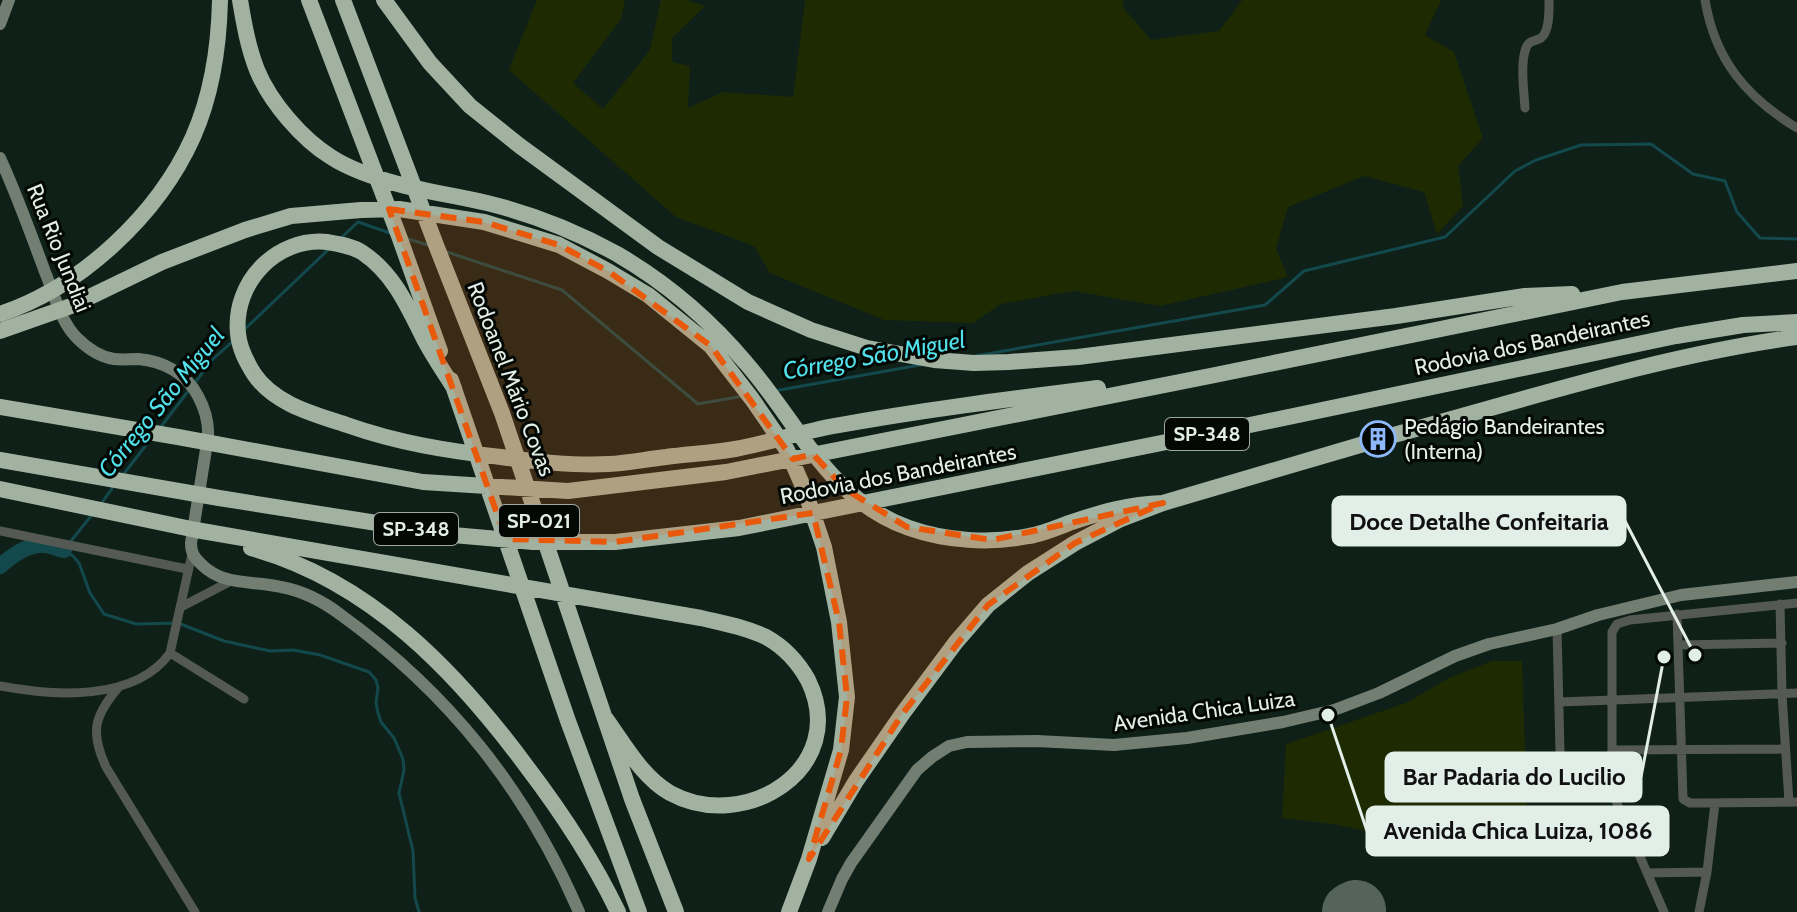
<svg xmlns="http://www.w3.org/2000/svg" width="1797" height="912" viewBox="0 0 1797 912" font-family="Cabin,sans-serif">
<rect width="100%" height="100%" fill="#0e2018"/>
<!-- green -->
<path fill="#1e2b02" d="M537,0H625L621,19L573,83L603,109L650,50L661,0H687L705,6L672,38V62L690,66L688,108L723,92L793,97L805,0H1124L1122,6L1151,40L1219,31L1242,0H1441L1425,35L1454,52L1483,138L1458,166L1463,206L1437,234L1424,192L1364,176L1288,207L1276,249L1288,277L1160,306L1073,291L1001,304L973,323L884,320L770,273L754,246L676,217L509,70Z
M1492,661H1522L1527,807L1393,856L1371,832L1333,824L1282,818L1286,744L1406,703L1449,678Z"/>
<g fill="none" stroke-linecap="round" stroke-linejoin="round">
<!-- stream -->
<path stroke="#13494c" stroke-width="3" d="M342,237L358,222L390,233
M405,238L428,245
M447,252L562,290L698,404L743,396
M246,328L330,248
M975,356L1265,305L1304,271L1445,237L1515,171L1536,160L1581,145L1651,144L1693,174L1725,181L1737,212L1760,238L1797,239
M194,384L213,359L232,342
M774,391L920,365
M160,428L189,390
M123,475L150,440
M101,504L113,487
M71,541L91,516
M67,547L64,550L73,556L79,563L90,593L104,614L136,624L178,623L224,641L270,651L293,650L320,655L369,672L376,680L378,688L376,703L378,713L381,722L394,738L403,759L404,770L399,793L413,851L415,898L419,912"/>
<!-- river -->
<path stroke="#13494c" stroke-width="16" d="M0,566C12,556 27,544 44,545C50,545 58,549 64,550"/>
<!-- runway -->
<path stroke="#54645c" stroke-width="60" d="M1352,912L1356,910"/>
<!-- minor -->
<path stroke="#545a53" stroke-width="9" d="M1705,0C1715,60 1746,97 1797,128
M1525,108C1524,92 1520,63 1526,48C1529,40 1534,42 1541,38C1550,31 1549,10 1549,0
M0,531L187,569
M1780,604L1782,694L1789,802
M181,607L231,581
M1677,614L1683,799L1690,803H1705L1797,802
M1557,629L1561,792L1569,797H1608L1612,792V632L1617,624L1630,620L1797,603
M1680,645L1782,643
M170,653L244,699
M0,686C53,696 135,702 170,653L192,554
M118,688C94,716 90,732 106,767L195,912
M1560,702L1797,693
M1613,750L1785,749
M1616,801L1664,912
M1647,873L1707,872
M1699,912L1707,872L1715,803"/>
<!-- secondary -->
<path stroke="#737e73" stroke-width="12" d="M0,24L9,0
M0,158C17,195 31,234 45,272C54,293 60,321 77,338C86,347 100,357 114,359C122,360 130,359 138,359C163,361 186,373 198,396C205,409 209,421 208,437L191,543C191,553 194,557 201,564C224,587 252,580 281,587C303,591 324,602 341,615C449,693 526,790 579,912
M828,912L842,879L851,863L917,770L932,757L949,746L967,742L1037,741L1114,745L1187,738L1283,722L1334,710L1379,693L1455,656L1489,644L1557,629L1598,615L1681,595L1797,582"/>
<!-- motorway -->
<path stroke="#a2b2a1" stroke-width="16" d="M240,0C244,24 248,47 257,70C270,102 302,139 331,157C351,170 376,178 398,184C428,192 458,196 487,203C532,214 577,232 617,254C665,282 710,320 746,363C799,423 827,499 909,528C946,541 990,544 1029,536C1042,534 1056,528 1069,523C1102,512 1128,504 1163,503
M309,0L399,236L440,351
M343,0L436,245L502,413L632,799L676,912
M384,0L430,63L470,106L520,146L658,247L748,302L811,330L867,348L934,360L974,363L1009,362L1078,357L1396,316L1525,296L1572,294
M0,314C81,287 158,215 193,137C212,94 219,46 220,0
M0,331L71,306L162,262L245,230L291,216L361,210L399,209L484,222L559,245L608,271L648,295L711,346L752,399L787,450L805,491L824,547L839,622L847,697L841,750L809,859L789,912
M451,380L568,721L639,912
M454,388C444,372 433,356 424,339C408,307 394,274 363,253C353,246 339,244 327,242C276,237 233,283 238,333C239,348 246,361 254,374C274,404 314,414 347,425C398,443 448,451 501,457C537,462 573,466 609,464C628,463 647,459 666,457C689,454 712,453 735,449C768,443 801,432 834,426C921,410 1010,399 1098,388
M0,407L178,437L423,482L568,491L726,472L1215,375L1622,292L1797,271
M1390,436C1524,400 1658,356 1797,337
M0,460L219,498L453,535L533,542H615L739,528L1226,430L1676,336L1743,325L1797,322
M0,489L196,530L701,618C722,623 746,627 766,637C784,647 798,662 808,680C851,768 745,834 670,793C642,777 624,744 606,719
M251,548C370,581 456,671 527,767C562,813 593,860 618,912
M822,838L856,781L903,713L956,642L988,605L1028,573L1075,543L1121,519L1163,503L1367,443"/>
</g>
<!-- marked area -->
<path fill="#e8590c" fill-opacity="0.2" stroke="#e8590c" stroke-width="6" stroke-dasharray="16 10" stroke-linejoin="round" d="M389,209L484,222L559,245L608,271L711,346L793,459L813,454L845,489L907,527L992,540L1163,503L1075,543L988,605L903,713L809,859L841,750L847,697L839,622L813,513L615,542L506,539Z"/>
<!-- icons -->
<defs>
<symbol id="building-ring" viewBox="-11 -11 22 22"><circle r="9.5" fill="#030805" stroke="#8db9fc" stroke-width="1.5"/><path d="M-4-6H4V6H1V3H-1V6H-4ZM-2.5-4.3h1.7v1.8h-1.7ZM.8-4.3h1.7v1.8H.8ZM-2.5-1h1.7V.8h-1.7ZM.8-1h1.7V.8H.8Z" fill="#8db9fc"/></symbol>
</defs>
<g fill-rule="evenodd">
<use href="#building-ring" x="1358" y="419" width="40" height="40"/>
</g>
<g text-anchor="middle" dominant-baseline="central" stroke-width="6" stroke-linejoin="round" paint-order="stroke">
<!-- shield labels -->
<g fill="#030805" stroke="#9fa9a4" stroke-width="2">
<rect x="1165" y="418" width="84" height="32" rx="6"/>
<rect x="499" y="505" width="80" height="32" rx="6"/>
<rect x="374" y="513" width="84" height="32" rx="6"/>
</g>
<g font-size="20" font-weight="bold" fill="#e2eee8">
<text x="1207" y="434">SP-348</text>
<text x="539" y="521">SP-021</text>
<text x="416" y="529">SP-348</text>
</g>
<!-- street labels -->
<g font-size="22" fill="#e2eee8" stroke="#030805">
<text transform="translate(59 248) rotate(68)">Rua Rio Jundiai</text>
<text transform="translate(1532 343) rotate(-12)">Rodovia dos Bandeirantes</text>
<text transform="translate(511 379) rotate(69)">Rodoanel Mário Covas</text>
<text transform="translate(898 474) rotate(-11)">Rodovia dos Bandeirantes</text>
<text transform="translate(1204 711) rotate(-8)">Avenida Chica Luiza</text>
</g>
<!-- poi labels -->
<g font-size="22" fill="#e2eee8" stroke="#030805" text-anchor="start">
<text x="1404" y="426">Pedágio Bandeirantes<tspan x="1404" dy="25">(Interna)</tspan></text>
</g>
<!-- water labels -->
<g font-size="24" font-style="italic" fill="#51e1eb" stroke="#030805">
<text transform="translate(874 355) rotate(-10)">Córrego São Miguel</text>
<text transform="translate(161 402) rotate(-51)">Córrego São Miguel</text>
</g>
</g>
<!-- callouts -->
<path fill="none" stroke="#e2eee8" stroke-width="3" d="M1695 655L1625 521M1664 657L1641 777M1328 715L1367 831"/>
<g fill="#e2eee8" stroke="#030805" stroke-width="3">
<circle cx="1695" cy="655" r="8"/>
<circle cx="1664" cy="657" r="8"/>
<circle cx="1328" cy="715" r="8"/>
</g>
<g fill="#e2eee8" stroke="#e2eee8" stroke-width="3">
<rect x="1333" y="497" width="292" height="48" rx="8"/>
<rect x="1386" y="753" width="255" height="48" rx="8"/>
<rect x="1367" y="807" width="301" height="48" rx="8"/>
</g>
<g font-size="24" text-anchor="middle" font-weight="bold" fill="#111">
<text x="1479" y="530">Doce Detalhe Confeitaria</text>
<text x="1514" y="785">Bar Padaria do Lucilio</text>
<text x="1518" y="839">Avenida Chica Luiza, 1086</text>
</g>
</svg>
